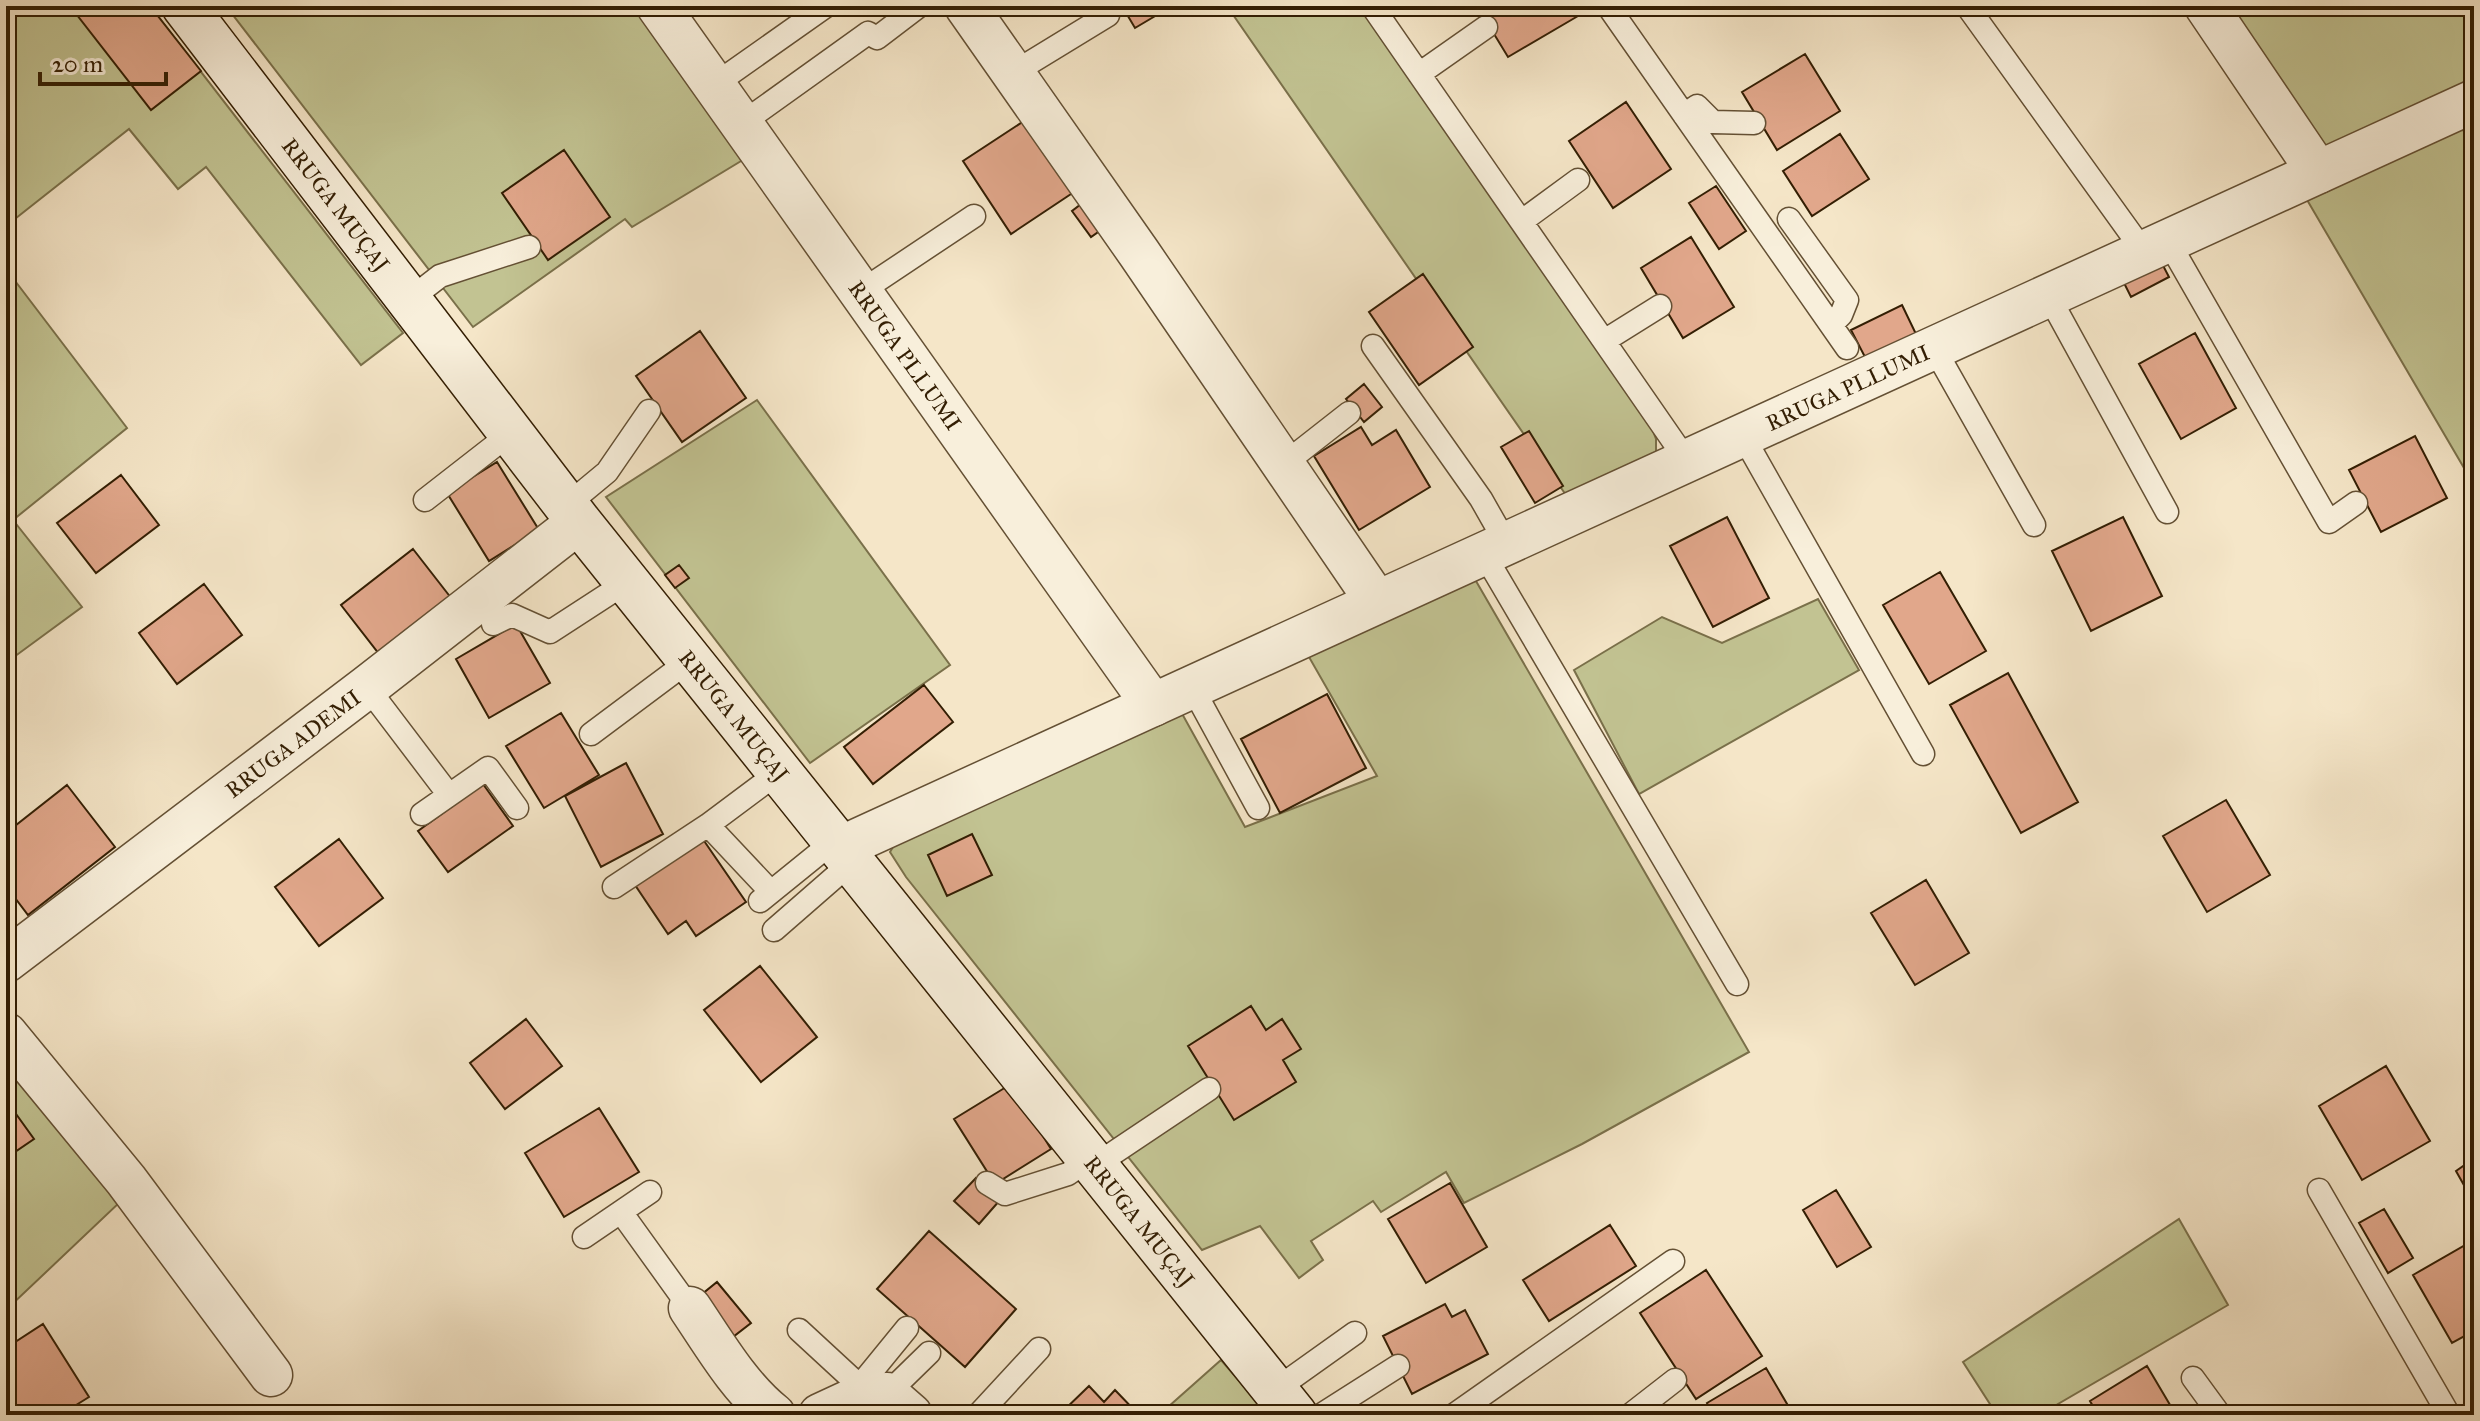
<svg xmlns="http://www.w3.org/2000/svg" width="2480" height="1421" viewBox="0 0 2480 1421" font-family="'IM FELL Great Primer',serif">
<rect width="100%" height="100%" fill="#f5e6c8"/>
<filter id="stains"><feTurbulence type="fractalNoise" baseFrequency=".0025" numOctaves="4"/><feColorMatrix values="0 0 0 0 .2 0 0 0 0 .09 0 0 0 0 .02 0 0 0 .5 -.17"/></filter>
<radialGradient id="worn" r=".72"><stop offset=".6" stop-color="#630" stop-opacity="0"/><stop offset="1" stop-color="#630" stop-opacity=".3"/></radialGradient>
<!-- green -->
<path fill="#c2c392" stroke="#7a704a" stroke-width="2" d="M6,6H150L403,333L361,365L206,167L178,189L129,129L6,226Z
M226,6H638L746,158L632,227L625,219L473,327Z
M1227,6H1364L1650,423L1656,439V453L1566,495Z
M2222,6H2474V81L2325,147Z
M2460,124L2474,151V485L2303,193Z
M6,269L127,428L13,520L82,607L14,657L6,647Z
M757,400L950,665L810,763L606,497Z
M1469,569L1749,1052L1582,1144L1464,1203L1446,1172L1381,1212L1373,1201L1311,1241L1323,1260L1299,1278L1260,1226L1202,1250L906,877L890,852L899,837L1180,710L1245,827L1377,776L1305,650Z
M1818,599L1859,670L1639,794L1574,670L1662,617L1722,643Z
M6,1060L120,1202L6,1310Z
M2179,1219L2228,1305L2039,1415H1997L1963,1362Z
M1221,1360L1269,1415H1159Z"/>
<!-- building -->
<path fill="#e1a78b" stroke="#331e03" stroke-width="2" d="M70,6H150L201,71L151,110Z
M1122,6H1172L1135,28Z
M1477,6H1572L1578,16L1508,57Z
M1805,54L1840,111L1777,150L1742,92Z
M1626,102L1671,169L1613,208L1569,141Z
M1027,119L1074,192L1011,234L963,161Z
M1840,134L1869,179L1812,216L1783,171Z
M564,150L610,217L548,260L502,193Z
M1716,186L1746,231L1719,249L1689,203Z
M1089,198L1108,225L1091,237L1072,211Z
M1691,237L1734,307L1683,338L1641,268Z
M2155,250L2169,277L2131,297L2117,269Z
M1423,274L1473,347L1419,385L1369,312Z
M1902,305L1916,334L1866,359L1851,330Z
M700,331L746,398L682,442L636,376Z
M2195,333L2236,408L2181,439L2139,364Z
M1364,384L1382,407L1364,422L1346,399Z
M1361,427L1372,445L1396,430L1430,487L1359,530L1314,456Z
M1529,431L1563,486L1535,503L1501,447Z
M2415,436L2447,498L2381,532L2349,470Z
M497,462L539,530L489,561L447,493Z
M121,475L159,525L96,573L57,523Z
M1727,517L1769,598L1713,627L1670,546Z
M2123,517L2162,596L2091,631L2052,551Z
M413,549L455,603L383,659L341,605Z
M679,565L689,578L675,588L665,575Z
M1940,572L1986,651L1929,684L1883,605Z
M204,584L242,635L177,684L139,633Z
M516,624L550,683L489,718L456,659Z
M2008,673L2078,802L2021,833L1950,705Z
M924,685L953,722L873,784L844,747Z
M1327,694L1366,768L1280,813L1241,739Z
M561,713L599,775L544,808L506,746Z
M626,763L663,834L601,867L565,796Z
M483,784L513,826L448,872L418,831Z
M67,785L115,847L28,915L6,886V833Z
M2226,800L2270,875L2207,912L2163,836Z
M972,834L992,875L947,896L928,855Z
M700,835L746,902L696,936L686,921L668,934L633,882Z
M339,839L383,898L319,946L275,887Z
M1926,880L1969,953L1915,985L1871,913Z
M760,966L817,1037L761,1082L704,1010Z
M1251,1006L1266,1030L1282,1019L1301,1049L1283,1060L1296,1082L1234,1120L1188,1046Z
M526,1019L562,1066L505,1109L470,1063Z
M2386,1066L2430,1141L2362,1180L2319,1106Z
M1011,1084L1051,1149L995,1184L954,1119Z
M6,1100L34,1139L6,1158Z
M599,1108L639,1172L564,1217L525,1153Z
M2469,1162L2474,1170V1203L2456,1171Z
M976,1178L1000,1200L979,1224L954,1201Z
M1450,1183L1487,1247L1426,1283L1388,1219Z
M1836,1190L1871,1247L1837,1267L1803,1210Z
M2384,1209L2413,1258L2388,1273L2359,1223Z
M1610,1225L1636,1266L1549,1321L1523,1280Z
M929,1231L1016,1309L965,1367L877,1289Z
M2474,1240V1331L2452,1343L2413,1275Z
M1706,1270L1762,1356L1696,1399L1640,1313Z
M717,1282L751,1323L729,1340L696,1299Z
M1445,1304L1452,1317L1465,1310L1488,1354L1412,1394L1383,1336Z
M43,1324L89,1397L60,1415H7L6,1348Z
M2147,1366L2176,1415H2098L2090,1401Z
M1766,1368L1793,1414L1806,1406L1812,1415H1714L1707,1403Z
M1089,1386L1104,1402L1115,1390L1139,1415H1059Z"/>
<g fill="none" stroke-linecap="round" stroke-linejoin="round">
<defs>
<path id="lane" d="M1372,6L1687,461
M1608,6L1847,348
M1967,6L2144,252
M1013,73L1108,15
M1419,74L1486,27
M714,85L826,6
M1684,115L1697,106L1713,122L1754,123
M741,124L868,33L877,38L919,6
M1789,219L1847,300L1841,315L1831,325
M1522,221L1578,180
M2168,241L2329,522L2356,503
M860,292L974,216
M2048,295L2167,512
M409,300L440,276L529,247
M1604,341L1660,306
M1373,346L1481,499L1506,543
M1934,348L2034,525
M1743,436L1923,754
M1284,464L1349,413
M425,500L511,433
M566,506L607,472L649,411
M1484,554L1737,984
M493,624L512,615L550,632L627,582
M367,687L449,795
M1192,687L1258,808
M591,734L690,660
M422,814L488,768L517,808
M708,825L771,892
M614,887L708,825L779,772
M760,901L834,841
M774,930L852,862
M1094,1166L1209,1089
M987,1183L1005,1194L1068,1174L1090,1159
M2319,1190L2449,1415
M621,1212L690,1308
M584,1237L650,1192
M799,1330L851,1378L861,1396
M2193,1378L2220,1415
M1275,1390L1355,1333
M887,1394L929,1353
M866,1395L867,1377L907,1328
M978,1415L1039,1349
M1321,1415L1398,1366
M1454,1415L1673,1261
M1630,1415L1675,1380"/>
<g id="street">
<path id="s1" d="M658,6L1153,705"/>
<path d="M966,6L1139,253L1377,602"/>
<path d="M2206,6L2318,172"/>
<path id="s2" d="M840,848L2474,101"/>
<path id="s3" d="M6,961L367,687L579,522"/>
<path d="M6,1034L126,1180L271,1375"/>
<path d="M690,1308C715,1345 739,1387 774,1415"/>
<path d="M820,1415L861,1396L887,1394L911,1415"/>
</g>
<g id="secondary">
<path id="s4" d="M184,6L579,522L1295,1415"/>
</g>
</defs>
<!-- lane casing -->
<use href="#lane" stroke="#645034" stroke-width="25"/>
<!-- street casing -->
<use href="#street" stroke="#645034" stroke-width="45"/>
<!-- secondary casing -->
<use href="#secondary" stroke="#331e03" stroke-width="47"/>
<!-- lane -->
<use href="#lane" stroke="#f8efdb" stroke-width="22"/>
<!-- street -->
<use href="#street" stroke="#f8efdb" stroke-width="42"/>
<!-- secondary -->
<use href="#secondary" stroke="#f8efdb" stroke-width="44"/>
</g>
<g text-anchor="middle" dominant-baseline="central" stroke-width="8" stroke-linejoin="round" paint-order="stroke">
<!-- street labels -->
<g font-size="22" fill="#331e03" stroke="#f8efdb">
<text stroke="none"><textPath href="#s4" startOffset="250">RRUGA MUÇAJ</textPath></text>
<text stroke="none"><textPath href="#s1" startOffset="428">RRUGA PLLUMI</textPath></text>
<text stroke="none"><textPath href="#s2" startOffset="1108">RRUGA PLLUMI</textPath></text>
<text stroke="none"><textPath href="#s4" startOffset="898">RRUGA MUÇAJ</textPath></text>
<text stroke="none"><textPath href="#s3" startOffset="360">RRUGA ADEMI</textPath></text>
<text stroke="none"><textPath href="#s4" startOffset="1546">RRUGA MUÇAJ</textPath></text>
</g>
</g>
<!-- margin -->
<rect width="2480" height="1421" fill="none" stroke="#f5e6c8" stroke-width="32"/>
<rect x="8" y="8" width="2464" height="1405" fill="none" stroke="#331e03" stroke-width="4"/>
<rect x="16" y="16" width="2448" height="1389" fill="none" stroke="#331e03" stroke-width="2"/>
<!-- scale -->
<path d="M40 72v12h126v-12" fill="none" stroke="#331e03" stroke-width="4"/>
<text x="52" y="72" font-size="24" fill="#331e03" stroke="#f8efdb" stroke-width="6" paint-order="stroke">20 m</text>
<rect width="100%" height="100%" filter="url(#stains)"/>
<rect width="100%" height="100%" fill="url(#worn)"/>
</svg>
